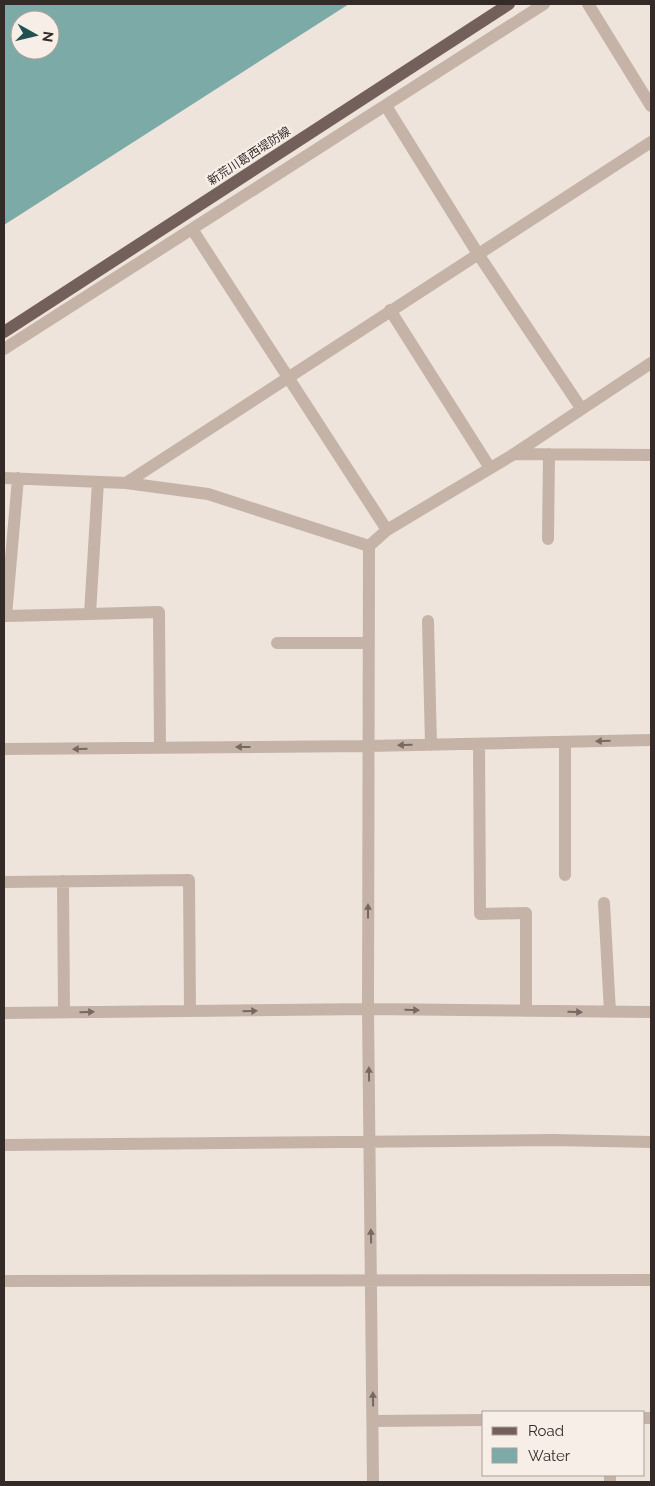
<svg xmlns="http://www.w3.org/2000/svg" width="655" height="1486" viewBox="0 0 655 1486" font-family="Raleway,'Noto Sans JP',sans-serif">
<rect width="100%" height="100%" fill="#efe4db"/>
<!-- water -->
<path fill="#7caaa7" fill-rule="evenodd" d="M4,4H349L4,225ZM20,20H50V50H20Z"/>
<g fill="none" stroke-linecap="round" stroke-linejoin="round">
<!-- minor -->
<path stroke="#c6b3a8" stroke-width="12" d="M588,4L651,106
M386,106L478,254L581,408
M192,229L387,530
M390,310L490,468
M4,349L544,4
M514,454L651,455
M4,478L126,483L208,494L369,546
M18,478L6,616L90,614L98,482
M126,483L651,142
M548,539L549,454
M90,614L159,612L160,748
M428,621L431,745
M277,643H369
M479,744L480,914L526,913V1011
M4,749L368,746L651,740
M565,875V742
M63,881L64,1012
M4,882L189,880L190,1011
M604,903L610,1012
M4,1013L368,1009L651,1012
M4,1145L553,1140L651,1142
M4,1281L651,1280
M644,1418H651
M373,1421L484,1420
M610,1475V1482
M373,1482L368,1009L369,546L387,530L514,454L651,363"/>
<!-- major -->
<path stroke="#74605a" stroke-width="12" d="M4,332L509,4"/>
</g>
<!-- one-way arrows -->
<defs><path id="oneway-solid" d="M-6-.8H1V-3.2L6.5 0L1 3.2V.8H-6Z" transform="scale(1.25)"/></defs>
<g fill="#766862">
<use href="#oneway-solid" transform="translate(603 741) rotate(179)"/>
<use href="#oneway-solid" transform="translate(405 745) rotate(178)"/>
<use href="#oneway-solid" transform="translate(243 747) rotate(180)"/>
<use href="#oneway-solid" transform="translate(80 749) rotate(179)"/>
<use href="#oneway-solid" transform="translate(368 911) rotate(-90)"/>
<use href="#oneway-solid" transform="translate(412 1010) rotate(1)"/>
<use href="#oneway-solid" transform="translate(250 1011) rotate(-1)"/>
<use href="#oneway-solid" transform="translate(87 1012) rotate(-1)"/>
<use href="#oneway-solid" transform="translate(575 1012) rotate(1)"/>
<use href="#oneway-solid" transform="translate(369 1074) rotate(-91)"/>
<use href="#oneway-solid" transform="translate(371 1236) rotate(-91)"/>
<use href="#oneway-solid" transform="translate(373 1399) rotate(-91)"/>
</g>
<g text-anchor="middle" dominant-baseline="central" stroke-width="4.5" stroke-linejoin="round" paint-order="stroke">
<!-- street labels -->
<g font-size="12" fill="#342a28" stroke="#f7eee7">
<text transform="translate(249 156) rotate(-33)">新荒川葛西堤防線</text>
</g>
</g>
<!-- border -->
<rect width="655" height="1486" fill="none" stroke="#342a28" stroke-width="10"/>
<!-- legend -->
<rect x="482" y="1411" width="162" height="65" fill="#f7eee7" stroke="#a9a09b"/>
<rect x="492" y="1427" width="25" height="8" fill="#74605a" stroke="#a9a09b"/>
<text x="528" y="1436" font-size="15" fill="#342a28">Road</text>
<rect x="492" y="1448" width="25" height="15" fill="#7caaa7" stroke="#a9a09b"/>
<text x="528" y="1461" font-size="15" fill="#342a28">Water</text>
<!-- north arrow -->
<g transform="translate(35 35) rotate(98)"><circle r="24" fill="#f7eee7" stroke="#a9a09b"/>
<path d="M0-4L9 19L0 12L-9 19Z" fill="#215150"/>
<text y="-8" font-size="14" font-weight="bold" text-anchor="middle" fill="#342a28">N</text>
</g>
</svg>
